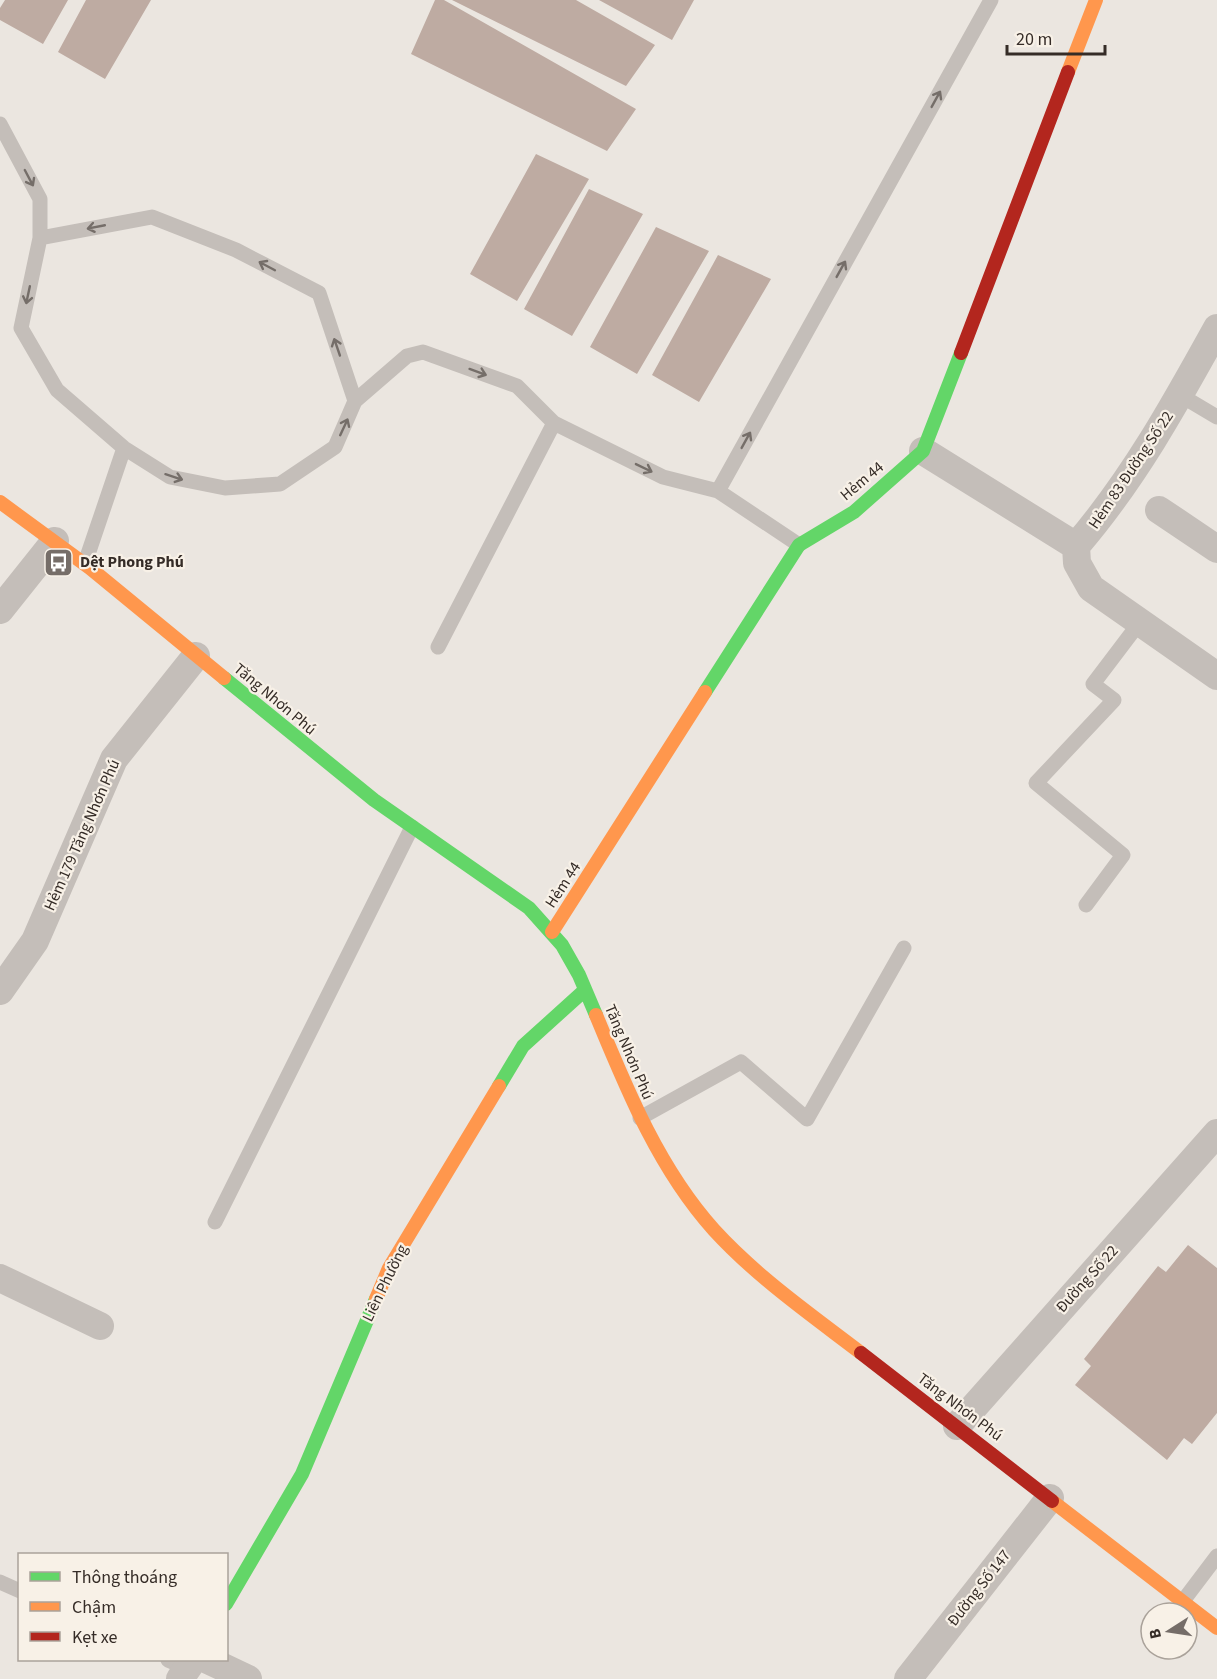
<svg xmlns="http://www.w3.org/2000/svg" width="1217" height="1679" viewBox="0 0 1217 1679" font-family="'Source Sans 3',sans-serif">
<rect width="100%" height="100%" fill="#ebe6e0"/>
<!-- building -->
<path fill="#beaba2" d="M5,0H68L43,44L0,20V8Z
M86,0H151L105,79L58,52Z
M435,0H444L636,109L607,151L411,54Z
M452,0H576L655,45L626,86Z
M599,0H694L672,40Z
M536,154L589,179L517,301L470,274Z
M589,189L643,214L572,336L524,309Z
M656,227L709,251L637,374L590,347Z
M718,255L771,279L699,402L652,375Z
M1188,1245L1217,1268V1413L1192,1444L1184,1438L1167,1460L1075,1385L1091,1366L1084,1359L1158,1266L1166,1272Z"/>
<g fill="none" stroke-linecap="round" stroke-linejoin="round">
<!-- lane -->
<path stroke="#c4beb9" stroke-width="15" d="M0,124L40,199V238L21,328L57,390L124,448L170,477L225,488L280,484L335,447L355,401L407,356L423,352L517,386L554,423L663,477L718,491L799,545
M40,238L152,217L236,250L319,293L355,401
M1180,395L1217,417
M718,491L991,0
M85,563L124,448
M438,647L554,423
M1086,905L1123,855L1036,783L1114,700L1093,684L1140,622
M640,1118L741,1062L807,1119L904,948
M215,1222L412,827
M0,1582L20,1591
M1183,1601L1217,1556
M168,1660L187,1668"/>
<!-- street -->
<path stroke="#c4beb9" stroke-width="28" d="M923,451L1076,546C1133,480 1175,404 1217,328
M1159,510L1217,549
M1076,546L1077,563L1091,588L1217,676
M0,610L55,541
M0,991L35,941L114,759L196,656
M0,1278L100,1326
M957,1426L1217,1133
M208,1660L248,1679
M180,1679L193,1660
M908,1679L1050,1498"/>
<!-- fast -->
<path stroke="#63d668" stroke-width="14" d="M224,678L374,800L529,908L562,945L579,975L596,1015
M705,692L799,545L854,512L923,451L961,353
M499,1086L523,1046L585,990
M226,1604L302,1474L376,1299"/>
<!-- slow -->
<path stroke="#ff974d" stroke-width="14" d="M1068,72L1096,0
M0,502L90,568L224,678
M552,932L705,692
M596,1015C627,1090 659,1169 714,1230C757,1277 810,1314 861,1353
M376,1299L389,1268L499,1086
M1052,1501L1217,1628"/>
<!-- jam -->
<path stroke="#b3261e" stroke-width="14" d="M961,353L1068,72
M861,1353L1052,1501"/>
</g>
<!-- one-way arrows -->
<defs><path id="oneway-shaft" d="M-6 0H5M1.5-3L5.5 0L1.5 3" fill="none" stroke-width="1.6" stroke-linecap="round" stroke-linejoin="round" transform="scale(1.5)"/></defs>
<g stroke="#756e69">
<use href="#oneway-shaft" transform="translate(936 99) rotate(-61)"/>
<use href="#oneway-shaft" transform="translate(29 178) rotate(62)"/>
<use href="#oneway-shaft" transform="translate(96 227) rotate(169)"/>
<use href="#oneway-shaft" transform="translate(267 266) rotate(-152)"/>
<use href="#oneway-shaft" transform="translate(841 269) rotate(-61)"/>
<use href="#oneway-shaft" transform="translate(28 295) rotate(102)"/>
<use href="#oneway-shaft" transform="translate(337 347) rotate(-109)"/>
<use href="#oneway-shaft" transform="translate(478 372) rotate(20)"/>
<use href="#oneway-shaft" transform="translate(344 427) rotate(-65)"/>
<use href="#oneway-shaft" transform="translate(746 440) rotate(-61)"/>
<use href="#oneway-shaft" transform="translate(644 468) rotate(26)"/>
<use href="#oneway-shaft" transform="translate(174 477) rotate(18)"/>
</g>
<!-- icons -->
<defs>
<symbol id="bus-square" viewBox="-11 -11 22 22"><rect x="-9" y="-9" width="18" height="18" rx="4" fill="#756d68" stroke="#f8f1e7"/><path d="M-5-6H5V4H4V6H2V4H-2V6H-4V4H-5ZM-3.5-4V0h7V-4ZM-3.5 1.2v1.5H-2V1.2ZM2 1.2v1.5H3.5V1.2Z" fill="#fff"/></symbol>
</defs>
<g fill-rule="evenodd">
<use href="#bus-square" x="42" y="546" width="33" height="33"/>
</g>
<g text-anchor="middle" dominant-baseline="central" stroke-width="4.5" stroke-linejoin="round" paint-order="stroke">
<!-- street labels -->
<g font-size="16" fill="#352c27" stroke="#f8f1e7">
<text transform="translate(1131 470) rotate(-56)">Hẻm 83 Đường Số 22</text>
<text transform="translate(862 481) rotate(-40)">Hẻm 44</text>
<text transform="translate(275 699) rotate(40)">Tăng Nhơn Phú</text>
<text transform="translate(82 835) rotate(-66)">Hẻm 179 Tăng Nhơn Phú</text>
<text transform="translate(563 885) rotate(-57)">Hẻm 44</text>
<text transform="translate(629 1052) rotate(67)">Tăng Nhơn Phú</text>
<text transform="translate(1087 1279) rotate(-48)">Đường Số 22</text>
<text transform="translate(385 1283) rotate(-64)">Liên Phường</text>
<text transform="translate(960 1407) rotate(37)">Tăng Nhơn Phú</text>
<text transform="translate(979 1588) rotate(-52)">Đường Số 147</text>
</g>
<!-- poi labels -->
<g font-size="16" font-weight="bold" fill="#352c27" stroke="#f8f1e7" text-anchor="start">
<text x="80" y="562">Dệt Phong Phú</text>
</g>
</g>
<!-- legend -->
<rect x="18" y="1553" width="210" height="108" fill="#f8f1e7" stroke="#aaa29a" stroke-width="1.5"/>
<rect x="30" y="1572" width="30" height="9" fill="#63d668" stroke="#aaa29a" stroke-width="1.5"/>
<text x="72" y="1583" font-size="18" fill="#352c27">Thông thoáng</text>
<rect x="30" y="1602" width="30" height="9" fill="#ff974d" stroke="#aaa29a" stroke-width="1.5"/>
<text x="72" y="1613" font-size="18" fill="#352c27">Chậm</text>
<rect x="30" y="1632" width="30" height="9" fill="#b3261e" stroke="#aaa29a" stroke-width="1.5"/>
<text x="72" y="1643" font-size="18" fill="#352c27">Kẹt xe</text>
<!-- north arrow -->
<g transform="translate(1169 1631) rotate(258)"><circle r="28" fill="#f8f1e7" stroke="#aaa29a" stroke-width="1.5"/>
<path d="M0-4.5L10 22L0 15L-10 22Z" fill="#756d68"/>
<text y="-9" font-size="16" font-weight="bold" text-anchor="middle" fill="#352c27">B</text>
</g>
<!-- scale -->
<path d="M1007 45v9h98v-9" fill="none" stroke="#352c27" stroke-width="3"/>
<text x="1016" y="45" font-size="18" fill="#352c27" stroke="#f8f1e7" stroke-width="4.5" paint-order="stroke">20 m</text>
</svg>
